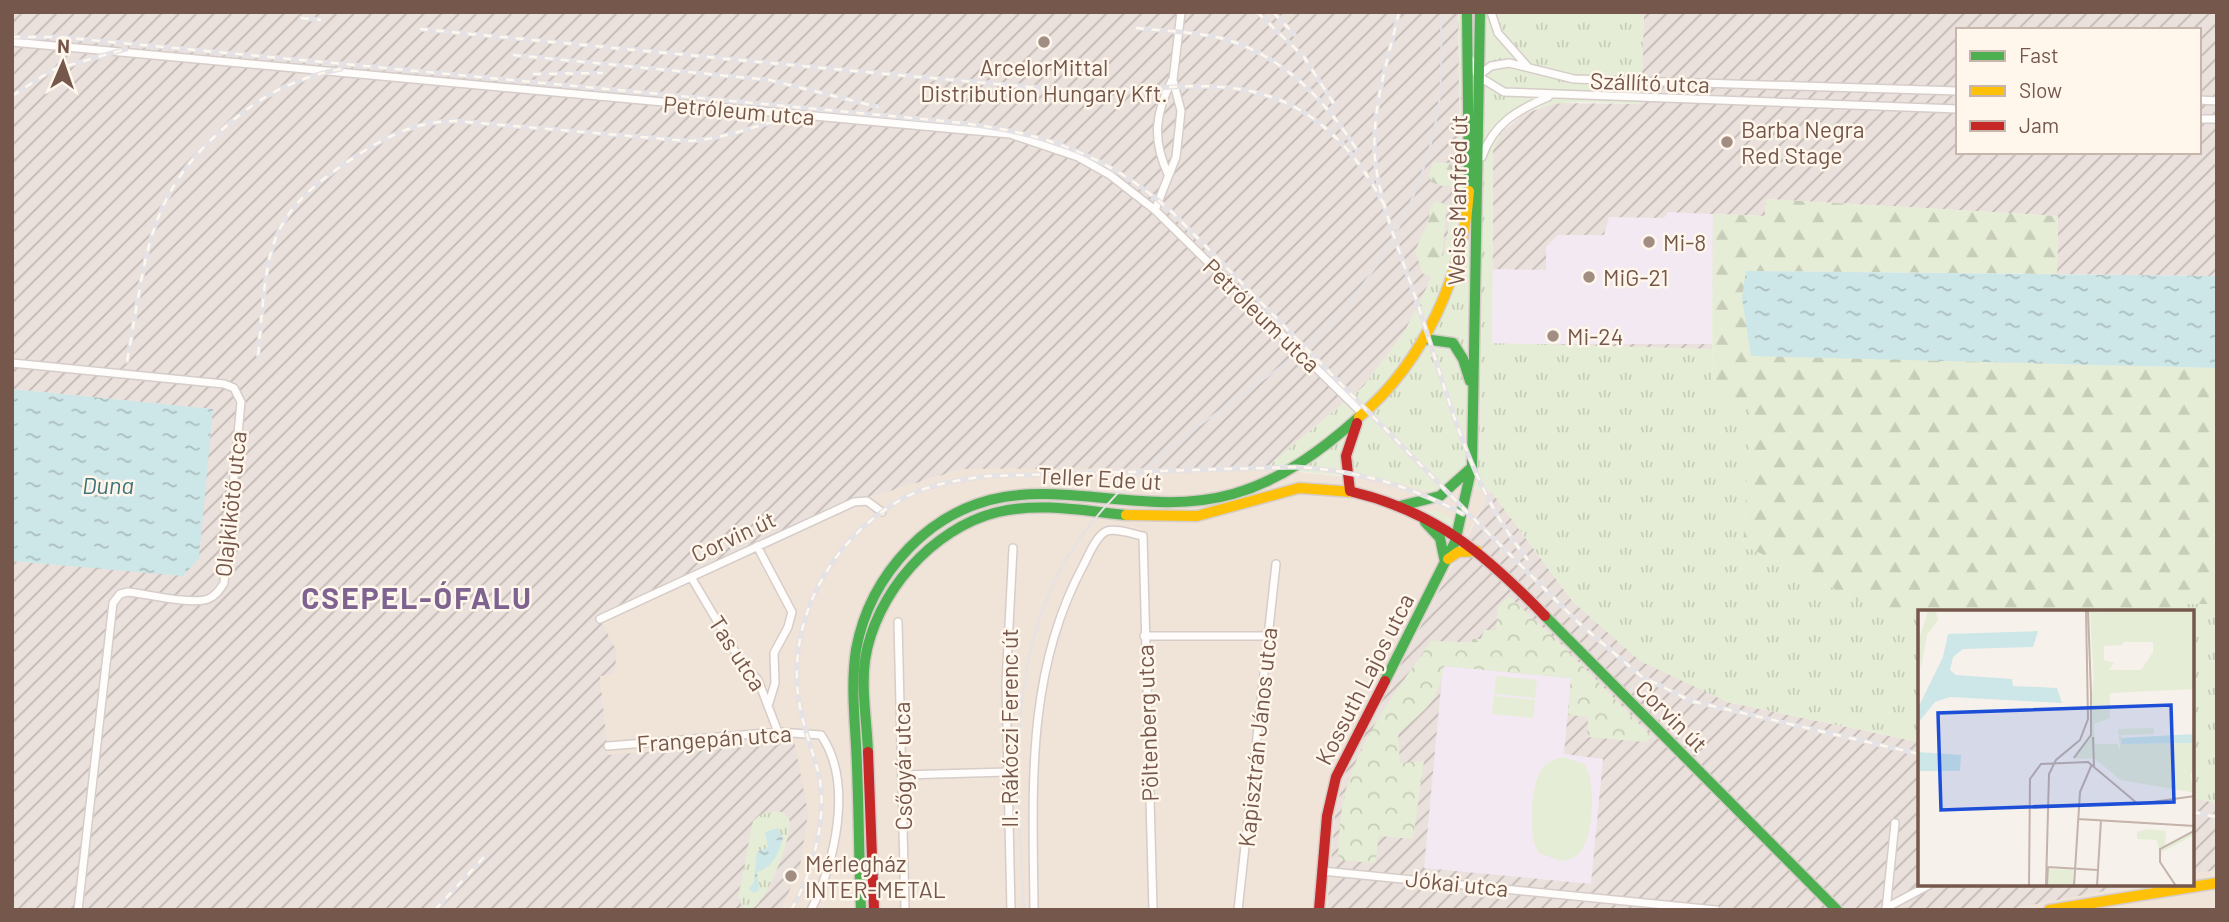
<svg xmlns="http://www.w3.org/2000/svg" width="2229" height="922" viewBox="0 0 2229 922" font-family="Barlow,sans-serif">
<defs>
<pattern id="industrial-furrows" width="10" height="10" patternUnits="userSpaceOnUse" patternTransform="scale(1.75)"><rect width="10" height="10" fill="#eae1dc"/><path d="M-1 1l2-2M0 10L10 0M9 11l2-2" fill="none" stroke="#c2b9b4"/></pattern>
<pattern id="grass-tufts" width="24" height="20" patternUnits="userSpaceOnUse" patternTransform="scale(1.75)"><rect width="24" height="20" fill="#e5edd6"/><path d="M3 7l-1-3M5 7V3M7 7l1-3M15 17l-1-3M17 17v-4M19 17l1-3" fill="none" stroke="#c8cdb9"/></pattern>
<pattern id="forest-firs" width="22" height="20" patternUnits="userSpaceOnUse" patternTransform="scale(1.75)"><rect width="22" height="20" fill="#e5edd6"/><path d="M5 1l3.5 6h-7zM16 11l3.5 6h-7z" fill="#c8cdb9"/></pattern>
<pattern id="park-crowns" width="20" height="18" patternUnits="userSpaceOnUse" patternTransform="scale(1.75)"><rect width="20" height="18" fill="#e5edd6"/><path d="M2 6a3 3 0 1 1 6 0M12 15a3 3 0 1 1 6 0" fill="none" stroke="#c8cdb9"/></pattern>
<pattern id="water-ripples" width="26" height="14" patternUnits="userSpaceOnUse" patternTransform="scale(1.75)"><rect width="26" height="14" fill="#cde6e7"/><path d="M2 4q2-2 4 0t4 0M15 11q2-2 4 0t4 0" fill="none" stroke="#abbdbd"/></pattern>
</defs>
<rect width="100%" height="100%" fill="#f7f1eb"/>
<!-- residential -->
<path fill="#f0e3d8" d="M1239,466L1491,491L1458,552L1335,814L1327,910H781L799,865L608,755L600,675V619L854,502L962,469Z
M2217,870V910H2007L2135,885H2192V874Z"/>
<!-- industrial -->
<path fill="url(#industrial-furrows)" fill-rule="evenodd" d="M12,12H1458L1460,158L1445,251L1405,331L1364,386L1266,468L962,469L854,502L600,619L617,652L614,674L600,676L608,755L794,740L808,813L800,866L781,910H12V561L183,575L212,409L12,389Z
M1644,12H2217V276L2057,274L2058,216L1766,199L1765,216L1713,214L1712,349L1492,344L1493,151L1498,136L1523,114L1555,103L1641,104ZM1958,30H2199V152H1958Z
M1491,491L1573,602L1727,702L1919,742V885H2135L2007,910H1327L1335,814L1346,771Z
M2192,798L2217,803V870L2192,874Z"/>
<!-- education -->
<path fill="#f3e9f2" d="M1668,212L1713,214L1712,344H1492V269L1546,270V247L1558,235H1604L1609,217L1664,218Z
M1443,666L1571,678L1564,754L1603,759L1591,884L1424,868Z"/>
<!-- grass -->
<path fill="url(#grass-tufts)" d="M1458,12H1644L1641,104C1589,103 1515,89 1493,151L1492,343L1712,349V390L1751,409L1743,545L1874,608L1919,616V742L1727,702L1640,661L1573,602L1491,491L1444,486L1432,493L1388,480L1266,468L1364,386L1405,331L1445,251L1460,158Z
M1436,510L1456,521L1453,531L1420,513Z
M2180,604H2217V803L2192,798V612H2176Z
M778,811L784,813L790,821C790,843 770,892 755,907L744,910L738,898L753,821L760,815Z"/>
<!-- forest -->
<path fill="url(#forest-firs)" d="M1433,162L1449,163L1456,168L1458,186H1442L1431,182L1429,174Z
M1766,199L2058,216L2057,274L1746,271L1751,355L2217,368V604H2180L2176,612H1919V616L1874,608L1743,545L1751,409L1712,390L1713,214L1765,216Z
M1437,201L1447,205L1441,265L1434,278L1423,274L1415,251L1428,222L1431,205Z
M1497,613L1523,618L1508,645L1469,648L1473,639H1481L1484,630H1497Z"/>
<!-- park -->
<path fill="url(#park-crowns)" d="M1509,596L1563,646L1652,737L1645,742L1587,737L1588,717L1568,715L1571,678L1444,666C1438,705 1425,708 1398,734L1400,763L1424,761L1413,839L1379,836L1375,863L1338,860C1339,834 1340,805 1349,780C1366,729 1401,685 1431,641L1495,643L1498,606Z"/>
<!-- pitch -->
<path fill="#e5edd6" d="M1496,676L1537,680L1535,698L1494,694Z
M1494,696L1535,700L1533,718L1492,714Z
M1563,757L1584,764C1596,779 1594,836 1581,851C1576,858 1569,860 1561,861L1539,853C1527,837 1531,782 1543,767C1549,761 1556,759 1563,757Z"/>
<!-- water -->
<path fill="url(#water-ripples)" d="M1746,271L2217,276V368L1751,356L1742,298Z
M12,389L213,409L199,558L183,576L12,561Z
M778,828L783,838C779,853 773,867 757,872L759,890L753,893L749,888L754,883L757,852L768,847L765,832Z"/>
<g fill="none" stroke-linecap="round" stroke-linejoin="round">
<defs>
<path id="street" d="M1491,12L1498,33L1528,67
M12,42L1010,134L1078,157L1110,175L1155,210L1363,414
M1470,59L1478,76L1504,92L1958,109
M1478,76L1491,66L1509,63L1574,79L1958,91
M2199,100L2217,101
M2199,119H2217
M1482,157C1493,124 1517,110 1548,97
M1168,174C1152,140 1155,113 1172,80
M1155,210L1176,157L1181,111L1173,80L1181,12
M12,363L224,384L234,388L241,402L224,583C220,589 216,596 208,599C191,605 147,594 128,592L120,594L113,603L78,910
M757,546L792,612L788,627L774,653L775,683L769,703
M691,577L743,665L758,680L778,732
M600,619L854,502L867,501L882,512
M898,622L905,910
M1144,636H1269
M608,746L778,732L821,735C854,783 835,862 811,910
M902,775L1007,772
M1322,871L1716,910
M1886,908L1929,885
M1011,910L1006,684L1013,548
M1034,910C1033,791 1025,674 1083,566C1088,557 1096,535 1107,531C1116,528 1133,534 1143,536L1153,910
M1238,910L1276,564
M1886,910L1895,823"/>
<path id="fast" d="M1467,12L1469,191
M1424,339L1453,343L1463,359L1470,381
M1400,506L1440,496L1470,469
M1425,522L1440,538L1445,562
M1545,616L1837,910
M1385,681L1455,542L1472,466L1480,12
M868,752C867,723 861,689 865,660C875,594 932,528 998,512C1040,502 1085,511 1126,515
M861,910C859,862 859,814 857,767C856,728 850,689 856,650C863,611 882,576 909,548C1009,446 1120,526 1233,494C1282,480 1322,450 1359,417"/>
<path id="slow" d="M1359,417C1424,362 1463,275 1469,191
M1126,515L1197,516L1299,488L1353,492
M1448,559L1458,552L1477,551
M2049,910L2217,883"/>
<path id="jam" d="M1350,491L1346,456L1357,423
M1353,492C1437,512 1487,556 1545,616
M868,752L874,910
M1319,910L1327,816L1336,777L1385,681"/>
</defs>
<!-- street casing -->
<use href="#street" stroke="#d6cdc8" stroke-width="10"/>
<!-- fast casing -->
<use href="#fast" stroke="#d6cdc8" stroke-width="13"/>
<!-- slow casing -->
<use href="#slow" stroke="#d6cdc8" stroke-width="13"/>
<!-- jam casing -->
<use href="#jam" stroke="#d6cdc8" stroke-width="13"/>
<!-- street -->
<use href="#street" stroke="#fefdfc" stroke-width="7"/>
<!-- fast -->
<use href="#fast" stroke="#4caf50" stroke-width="10"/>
<!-- slow -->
<use href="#slow" stroke="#ffc107" stroke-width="10"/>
<!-- jam -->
<use href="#jam" stroke="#c62828" stroke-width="10"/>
<!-- tram -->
<path stroke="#e4e2e5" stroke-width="2" d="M1024,910C1019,798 1005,680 1057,576C1108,476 1202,427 1287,362C1368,300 1425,203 1439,102C1443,73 1441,42 1441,12"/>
<defs>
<path id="rail" d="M1257,12L1304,57L1336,107
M1273,12L1294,34
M1399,12C1388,60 1371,110 1375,159C1380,207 1402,256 1417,302C1447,391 1468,486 1528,560
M301,18L321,20
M1136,28C1166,31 1199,32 1228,40C1285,58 1326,101 1357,150
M420,29C635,50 849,71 1064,90C1130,96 1201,75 1265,95C1319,111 1358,154 1383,203
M12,37H59L943,121C1034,130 1103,150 1173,213L1465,510L1581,625L1641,676L1691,701L1919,754
M513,55L770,80L878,107
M533,74L603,73
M12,96L52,70L126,49
M258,355C269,247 261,216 361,153C391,134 419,121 456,121L688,141C730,139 767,120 809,114
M127,361C147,257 144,194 231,122C264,94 298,77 341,69
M2192,812L2217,817
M435,910L485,856
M791,910C813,873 829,814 818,771C811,746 801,721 798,694C789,615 833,538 902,499C928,484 958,480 988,476L1296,467C1356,470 1409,485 1463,514"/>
</defs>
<!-- rail casing -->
<use href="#rail" stroke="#e4e2e5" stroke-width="5"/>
<!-- rail -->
<use href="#rail" stroke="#fff6ec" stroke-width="2.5" stroke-dasharray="8" stroke-linecap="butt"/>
</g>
<!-- markers -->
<g fill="#a28d83" stroke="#fff6ec" stroke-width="2.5">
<circle cx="1044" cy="42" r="7"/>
<circle cx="1727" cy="142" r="7"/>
<circle cx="1649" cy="242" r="7"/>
<circle cx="1589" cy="277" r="7"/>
<circle cx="1553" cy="336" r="7"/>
<circle cx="791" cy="876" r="7"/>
</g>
<g text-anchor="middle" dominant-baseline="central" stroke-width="5" stroke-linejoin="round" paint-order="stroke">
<!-- poi labels -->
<g font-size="23" fill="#75574b" stroke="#fff6ec" text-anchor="start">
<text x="1044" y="67" text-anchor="middle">ArcelorMittal<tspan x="1044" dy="26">Distribution Hungary Kft.</tspan></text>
<text x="1741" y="129">Barba Negra<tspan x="1741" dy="26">Red Stage</tspan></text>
<text x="1663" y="242">Mi-8</text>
<text x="1603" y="277">MiG-21</text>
<text x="1567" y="336">Mi-24</text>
<text x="805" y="863">Mérlegház<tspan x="805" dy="26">INTER-METAL</tspan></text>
</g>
<!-- street labels -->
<g font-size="23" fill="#75574b" stroke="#fff6ec">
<text transform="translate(1650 82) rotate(2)">Szállító utca</text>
<text transform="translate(739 110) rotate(5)">Petróleum utca</text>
<text transform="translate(1457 200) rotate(-89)">Weiss Manfréd út</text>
<text transform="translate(1262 315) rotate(44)">Petróleum utca</text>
<text transform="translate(1100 478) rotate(3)">Teller Ede út</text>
<text transform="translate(230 504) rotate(-84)">Olajkikötő utca</text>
<text transform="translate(733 536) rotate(-25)">Corvin út</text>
<text transform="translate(738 653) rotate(57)">Tas utca</text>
<text transform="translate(1364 679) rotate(-63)">Kossuth Lajos utca</text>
<text transform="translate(1672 716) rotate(45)">Corvin út</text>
<text transform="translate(1147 723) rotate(-92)">Pöltenberg utca</text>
<text transform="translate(1009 728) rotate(-90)">II. Rákóczi Ferenc út</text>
<text transform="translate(1257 737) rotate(-84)">Kapisztrán János utca</text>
<text transform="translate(714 738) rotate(-4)">Frangepán utca</text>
<text transform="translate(902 766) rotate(-91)">Csőgyár utca</text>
<text transform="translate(1457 883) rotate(6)">Jókai utca</text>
</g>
<!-- water labels -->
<g font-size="24" font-style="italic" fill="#3f747a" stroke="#fff6ec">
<text x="108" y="484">Duna</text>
</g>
<!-- district labels -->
<g font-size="30" font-weight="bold" letter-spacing="2" fill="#7e6391" stroke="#fff6ec">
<text x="417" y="597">CSEPEL-ÓFALU</text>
</g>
</g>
<!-- overview -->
<g transform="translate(1918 610)">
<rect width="276" height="276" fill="#f7f1eb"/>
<path d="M177,0H276V79L192,83V108L176,114L177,134H200V138L250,158H266L272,182L203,170L177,149L154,148L172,124L175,72L191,60H223L235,42V32H186L184,3Z" fill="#e5edd6"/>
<path d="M10,0L18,2L20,10L9,25L3,58L0,33ZM172,0L184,3L187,32L205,30V35L186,36V50L196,53L191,60V89L177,95ZM236,118V124L203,125L204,134L276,133V159L272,165L276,183L272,182L266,158L250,159L247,164L204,154L200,119Z" fill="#e5edd6"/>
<path d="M229,219L248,221L247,236L276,221V225L244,242L242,247L239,230L219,229V222ZM131,259L155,260V276H130Z" fill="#e5edd6"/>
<path d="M120,21L115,37L45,39L35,47L32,60L38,65L94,69L95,76L139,78L144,93L32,87L17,92L0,113V98L25,47L30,24ZM276,124V133L204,134L203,128ZM0,142L43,145L42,161H0Z" fill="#cde6e7"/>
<path fill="none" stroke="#c3b3ab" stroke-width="2" d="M170,0L173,83M175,127L176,156M156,148L173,125V82M160,209L277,216M111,276L112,169L123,154L170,152L220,194L277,186M128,276L131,164L138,150L162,130L170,109L168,0M129,276L130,257L180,260M156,276L162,182L174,154M179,276L183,210M258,276L242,252V239L276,221V216"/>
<path fill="#1d4ed8" fill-opacity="0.15" stroke="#1d4ed8" stroke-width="3.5" d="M253,95L256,192L23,200L20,103Z"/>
<rect width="276" height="276" fill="none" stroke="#75574b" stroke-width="3.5"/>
</g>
<!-- border -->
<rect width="2229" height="922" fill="none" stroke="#75574b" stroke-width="28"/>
<!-- legend -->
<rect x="1956" y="28" width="245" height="126" fill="#fff6ec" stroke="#c8b6ac" stroke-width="2"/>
<rect x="1970" y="51" width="35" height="10" fill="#4caf50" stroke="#c8b6ac" stroke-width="2"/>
<text x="2019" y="63" font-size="21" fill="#75574b">Fast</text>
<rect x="1970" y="86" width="35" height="10" fill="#ffc107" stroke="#c8b6ac" stroke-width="2"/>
<text x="2019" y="98" font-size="21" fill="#75574b">Slow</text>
<rect x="1970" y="121" width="35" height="10" fill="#c62828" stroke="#c8b6ac" stroke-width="2"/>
<text x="2019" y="133" font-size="21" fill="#75574b">Jam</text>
<!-- north arrow -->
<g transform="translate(63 63) rotate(2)" stroke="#fff6ec" stroke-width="5" paint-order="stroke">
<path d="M0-5L12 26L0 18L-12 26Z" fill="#75574b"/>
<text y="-10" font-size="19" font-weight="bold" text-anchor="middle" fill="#75574b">N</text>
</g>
</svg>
